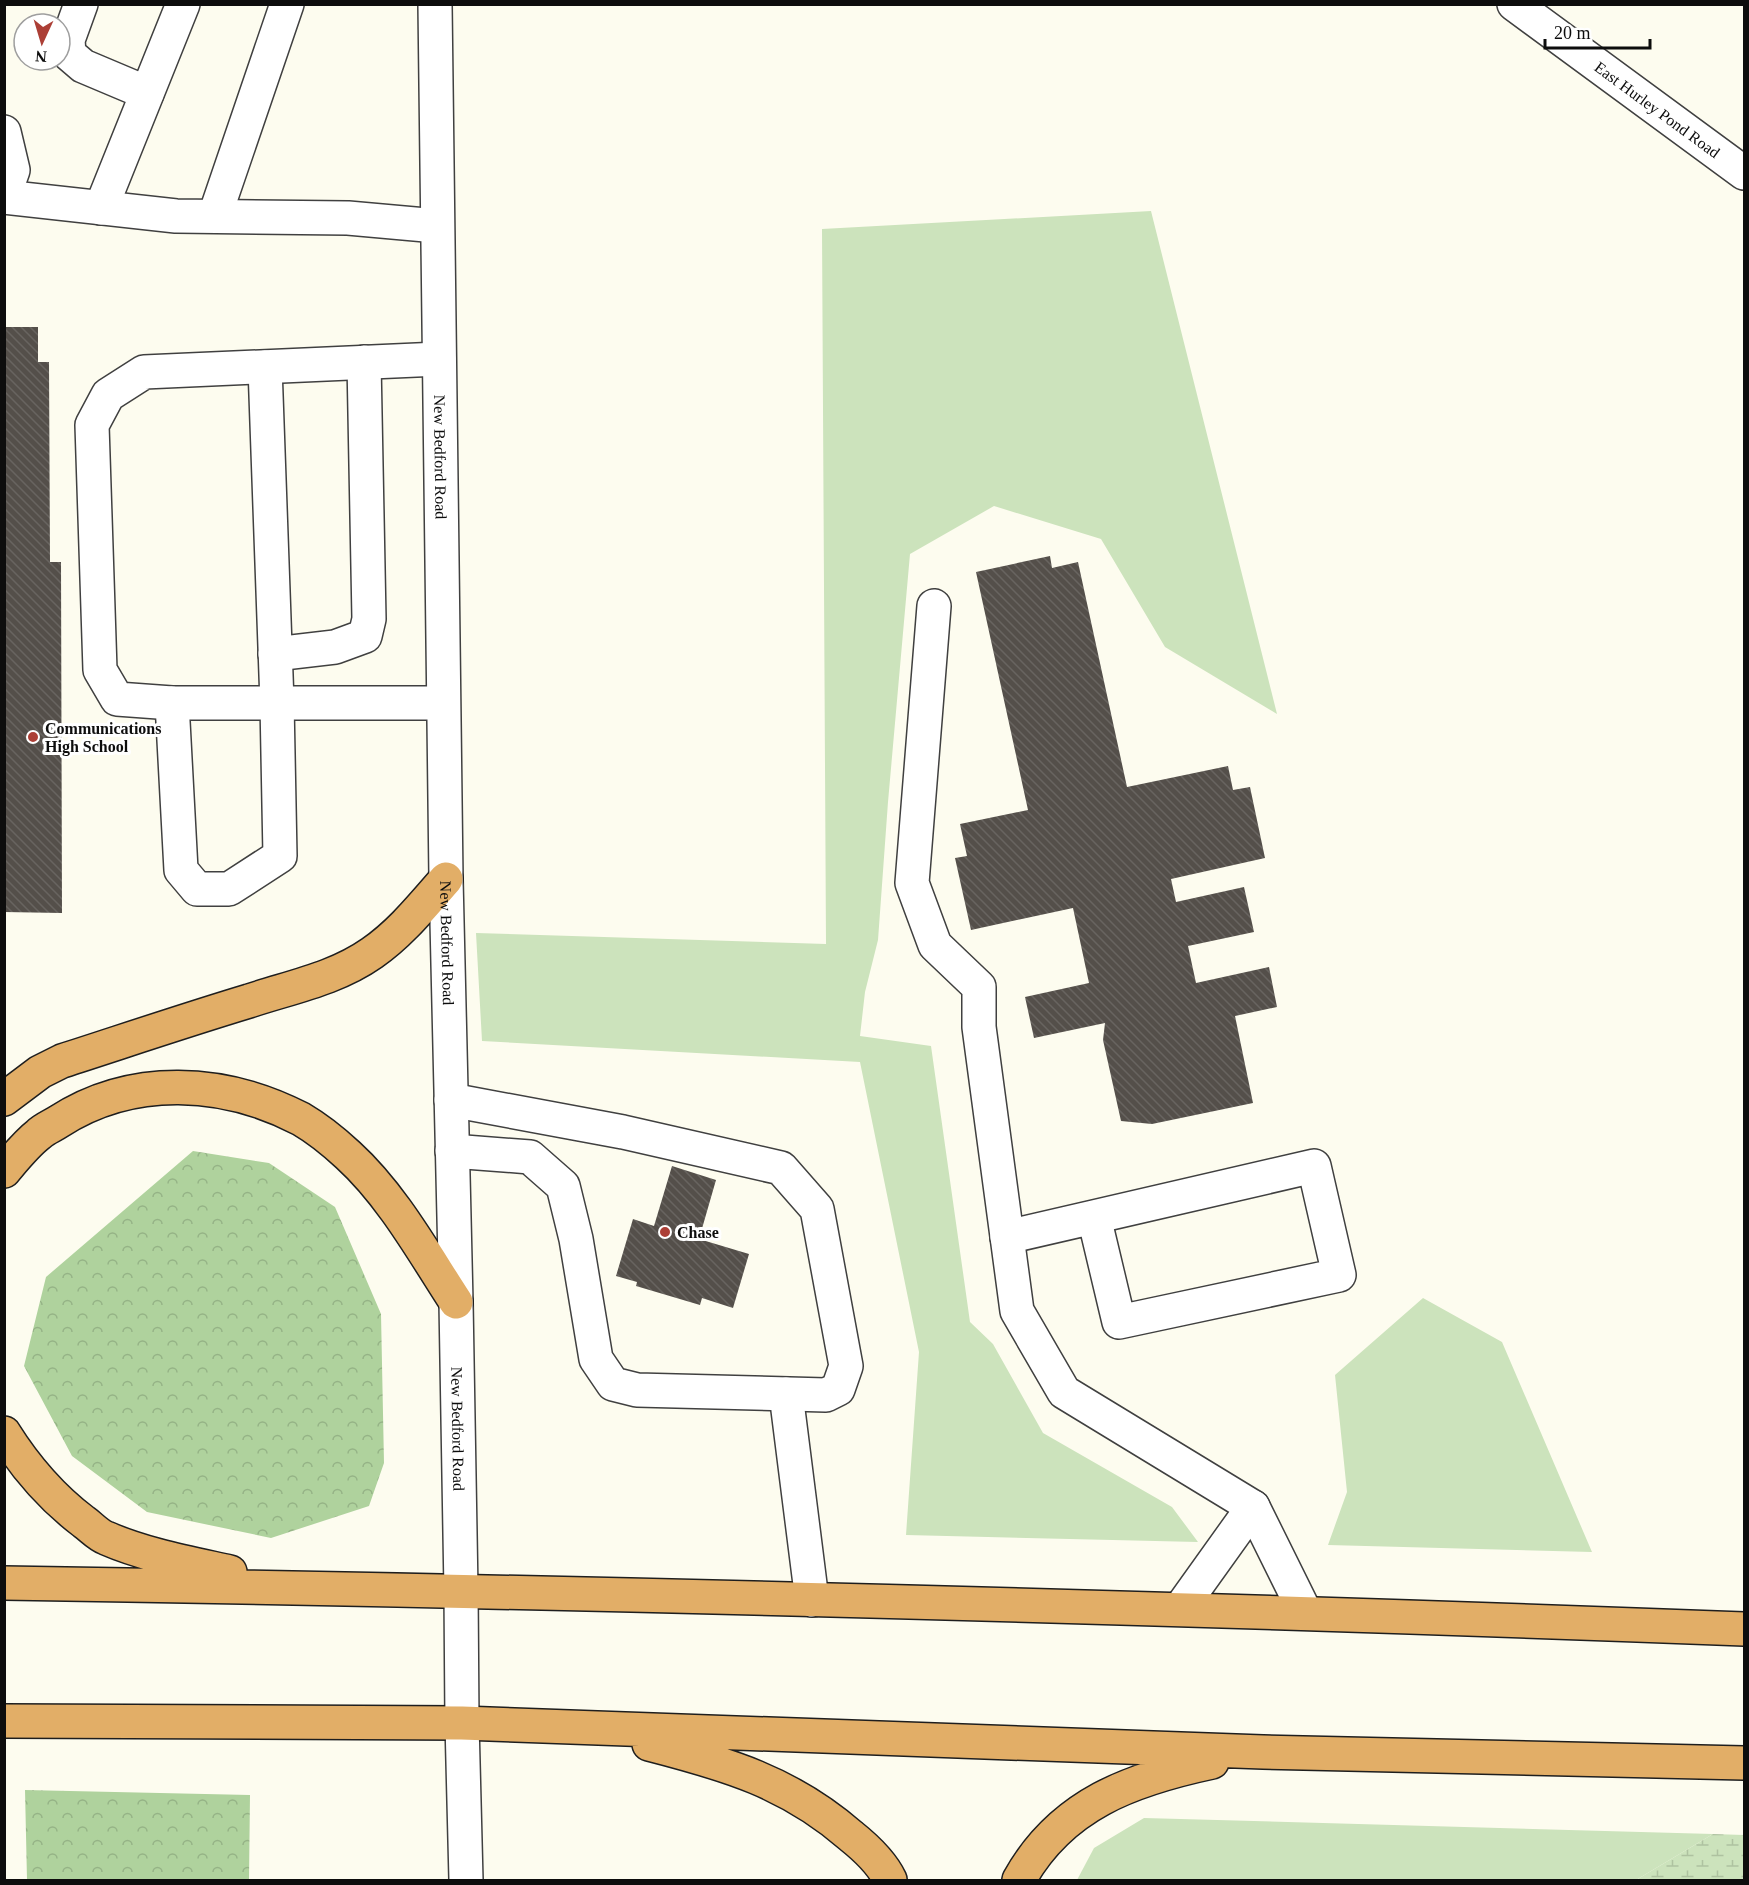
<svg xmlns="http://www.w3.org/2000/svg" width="1749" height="1885" viewBox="0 0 1749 1885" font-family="'Times New Roman',serif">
<defs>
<pattern id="forest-crowns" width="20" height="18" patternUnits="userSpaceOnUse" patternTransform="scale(1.5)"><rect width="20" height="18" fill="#afd29d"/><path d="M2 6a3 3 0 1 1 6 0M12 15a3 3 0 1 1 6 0" fill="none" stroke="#95b386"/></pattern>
<pattern id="wetland-marsh" width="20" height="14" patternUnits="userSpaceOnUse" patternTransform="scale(1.5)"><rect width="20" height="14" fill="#cce3bc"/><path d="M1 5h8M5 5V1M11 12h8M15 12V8" fill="none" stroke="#aec2a0"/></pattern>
<pattern id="building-back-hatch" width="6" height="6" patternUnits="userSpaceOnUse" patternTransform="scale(1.5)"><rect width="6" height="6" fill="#544f4a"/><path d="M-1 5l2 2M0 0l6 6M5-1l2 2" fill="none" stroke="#686460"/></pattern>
</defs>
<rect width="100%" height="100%" fill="#fdfcef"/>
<!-- grass -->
<path fill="#cce3bc" d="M1151,211L1277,714L1165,647L1101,539L994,506L910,554L888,802L878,940L865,992L860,1036L931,1046L970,1322L993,1344L1043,1433L1172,1507L1198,1542L906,1535L919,1352L860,1062L482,1041L476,933L826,944L822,229Z
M1423,1298L1502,1342L1592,1552L1328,1545L1347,1492L1335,1375Z
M1144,1818L1713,1834L1636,1880H1077L1094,1848Z"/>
<!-- forest -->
<path fill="url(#forest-crowns)" d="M193,1151L269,1163L335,1207L381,1314L384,1463L369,1506L271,1538L147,1512L72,1456L24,1366L46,1277Z
M25,1790L250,1795L249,1880H27Z"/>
<!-- wetland -->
<path fill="url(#wetland-marsh)" d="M1713,1834L1744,1835V1880H1636Z"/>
<!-- building -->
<path fill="url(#building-back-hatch)" d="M4,327H38V362H49L50,562H61L62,913L4,912Z
M1050,556L1052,568L1078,562L1127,787L1228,766L1233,790L1250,787L1265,858L1171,879L1176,902L1244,887L1254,932L1188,946L1196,983L1269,967L1277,1007L1235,1016L1253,1103L1152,1124L1121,1121L1103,1040L1105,1023L1034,1038L1025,997L1089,983L1073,908L971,930L955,858L967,856L960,824L1028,810L976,572Z
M672,1166L716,1180L699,1239L749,1254L733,1308L702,1298L700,1305L636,1286L637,1282L616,1276L633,1219L654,1226Z"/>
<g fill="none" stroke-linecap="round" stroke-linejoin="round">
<defs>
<g id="minor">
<path d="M81,4L68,40L69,54L83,66L147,93"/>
<path id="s1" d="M435,4L446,879L456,1302L461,1591L462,1723L466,1880"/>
<path id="s2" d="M1514,4L1744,173"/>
<path d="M4,132L13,170L4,196"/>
<path d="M4,197L176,216L348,218L437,226"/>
<path d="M101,208L183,4"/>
<path d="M215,215L287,4"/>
<path d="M439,359L144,372L108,395L92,425L100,670L117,699L172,703H443"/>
<path d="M934,606L912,883L935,945L979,987V1027L1017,1311L1064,1392L1253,1507L1305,1612"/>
<path d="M275,654L335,647L365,636L369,619L364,362"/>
<path d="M172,703L181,870L197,889H229L280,856L277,703L265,367"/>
<path d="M451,1100L623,1132L781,1168L817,1209L846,1366L838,1389L826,1395L637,1390L613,1384L596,1359L576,1239L563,1186L530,1157L452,1151"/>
<path d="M1007,1237L1314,1166L1339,1275L1119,1322L1094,1217"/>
<path d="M786,1394L812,1600"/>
<path d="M1180,1609L1253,1507"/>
</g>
<path id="highway" d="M4,1099L40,1072L62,1061C124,1041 186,1020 249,1001C291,987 335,979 372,953C401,933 423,905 446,879
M4,1171C15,1158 26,1144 39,1134C44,1129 52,1126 58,1122C132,1074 224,1079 301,1119C318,1129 334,1142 348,1155C392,1195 424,1253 456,1302
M4,1433C26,1468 51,1497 84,1522C91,1527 98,1535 106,1538C145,1555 189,1563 230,1572
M4,1583C585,1592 1165,1607 1744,1629
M4,1721L462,1723L1263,1752L1744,1763
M649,1744C727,1764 789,1782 851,1836C866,1848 882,1863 890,1880
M1019,1880C1061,1804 1132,1779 1212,1762"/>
</defs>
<!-- minor casing -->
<use href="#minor" stroke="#404040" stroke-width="36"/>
<!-- highway casing -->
<use href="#highway" stroke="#1e1e1e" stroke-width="36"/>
<!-- minor -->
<use href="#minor" stroke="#fff" stroke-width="33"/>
<!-- highway -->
<use href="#highway" stroke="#e2ae67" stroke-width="33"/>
</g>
<!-- markers -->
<g fill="#ac3f36" stroke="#fff" stroke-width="2">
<circle cx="33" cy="737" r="6"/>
<circle cx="665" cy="1232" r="6"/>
</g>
<g text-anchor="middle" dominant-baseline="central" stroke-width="6" stroke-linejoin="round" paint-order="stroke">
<!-- street labels -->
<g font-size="16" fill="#0d0d0d" stroke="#fff">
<text stroke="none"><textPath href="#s2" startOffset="178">East Hurley Pond Road</textPath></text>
<text stroke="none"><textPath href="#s1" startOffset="453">New Bedford Road</textPath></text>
<text stroke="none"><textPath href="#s1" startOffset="939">New Bedford Road</textPath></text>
<text stroke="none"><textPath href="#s1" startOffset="1425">New Bedford Road</textPath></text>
</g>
<!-- poi labels -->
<g font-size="16" font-weight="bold" fill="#0d0d0d" stroke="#fff" text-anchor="start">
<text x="45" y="728">Communications<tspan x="45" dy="18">High School</tspan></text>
<text x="677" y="1232">Chase</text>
</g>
</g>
<!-- border -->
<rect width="1749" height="1885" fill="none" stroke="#0d0d0d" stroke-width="12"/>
<!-- north arrow -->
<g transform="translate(42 42) rotate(184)"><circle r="28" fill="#ffffff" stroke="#9e9e9e" stroke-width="1.5"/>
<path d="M0-4.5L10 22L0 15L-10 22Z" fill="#ac3f36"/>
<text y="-9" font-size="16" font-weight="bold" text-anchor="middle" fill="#0d0d0d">N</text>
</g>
<!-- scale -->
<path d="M1545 39v9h105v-9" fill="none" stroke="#0d0d0d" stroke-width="3"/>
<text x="1554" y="39" font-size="18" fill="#0d0d0d" stroke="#ffffff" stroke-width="4.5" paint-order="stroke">20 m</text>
</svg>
